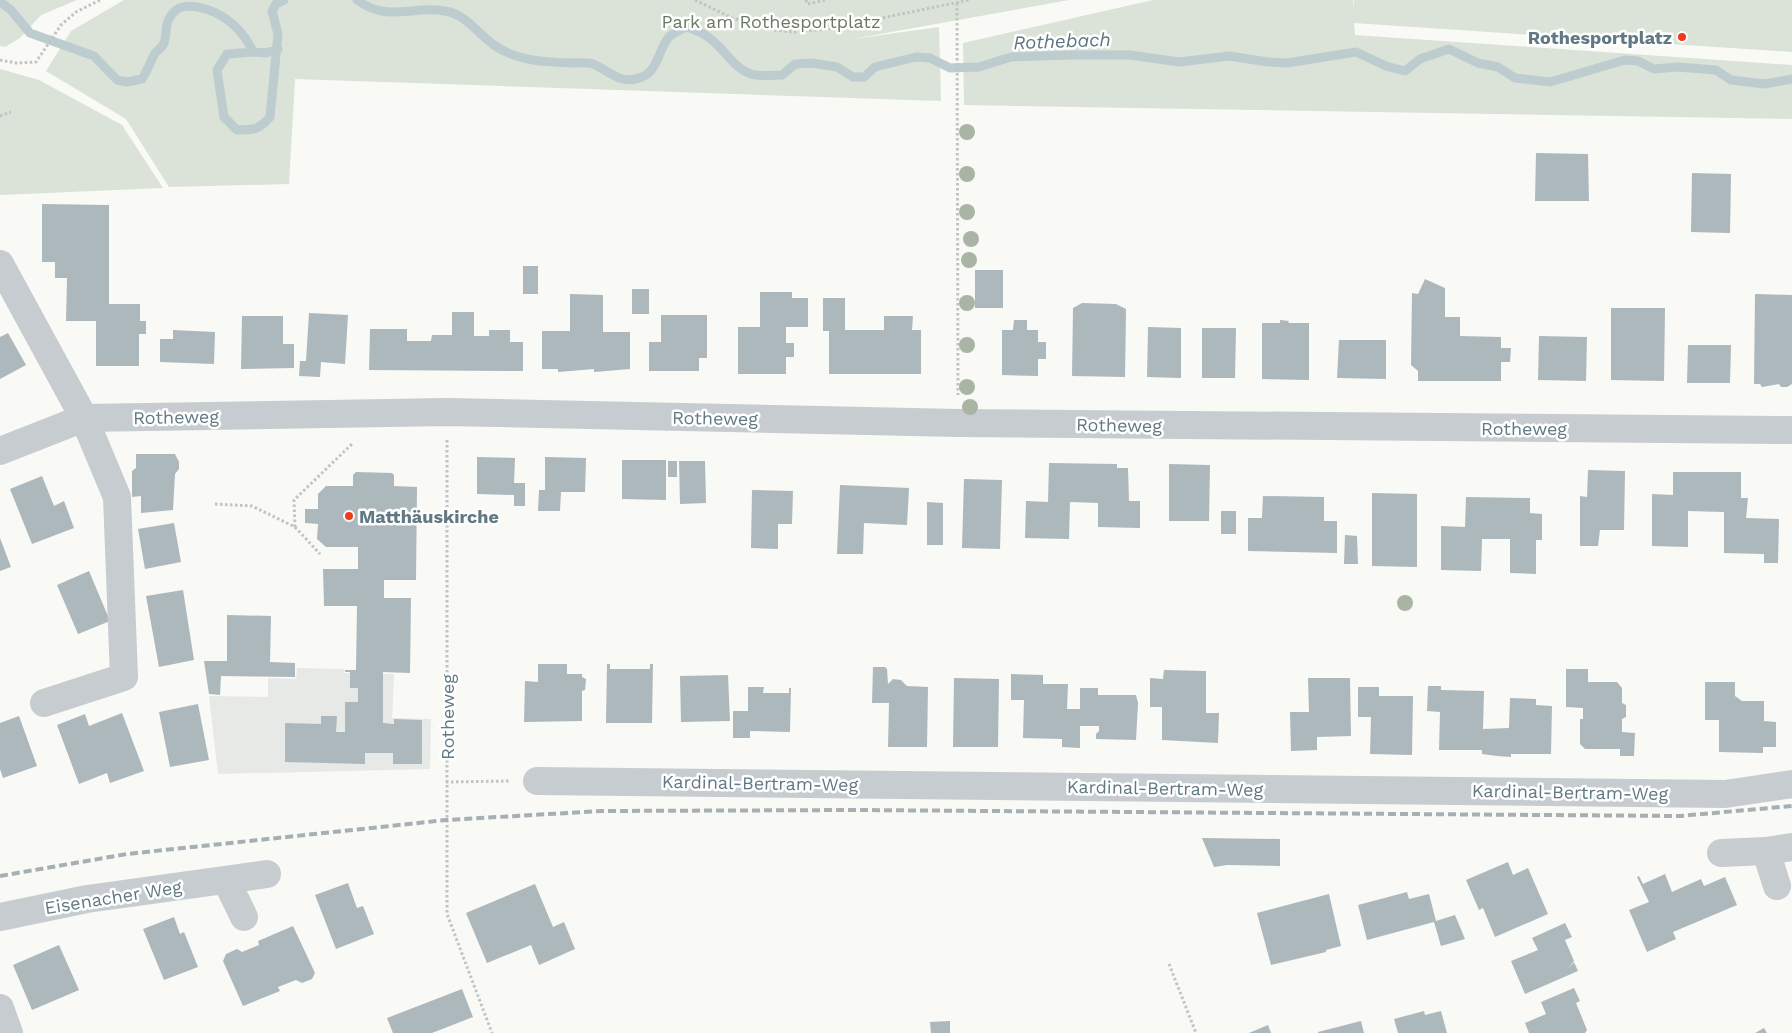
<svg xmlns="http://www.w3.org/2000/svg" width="1792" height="1033" viewBox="0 0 1792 1033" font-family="'Work Sans',sans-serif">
<rect width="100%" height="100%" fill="#f9f9f6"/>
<!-- built -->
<path fill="#e7e9e7" d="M297,668L344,669V673L394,674L392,718L431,719L430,769L218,774L209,696L268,697V678L296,679Z"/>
<!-- green -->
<path fill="#dbe2d7" d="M0,0H77L41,15L20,38L5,47L0,46Z
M124,0H1069L852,39L939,27L941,101L295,79L289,184L169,187L126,119L46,71L71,31Z
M1153,0H1353L1354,7V0H1792V52L1354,23L1355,35L1792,65V119L964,105L963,43Z
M0,69L39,80L122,125L163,188L0,195Z"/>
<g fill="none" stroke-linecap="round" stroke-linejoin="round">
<!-- stream -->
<path stroke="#bdcccf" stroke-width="9" d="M357,0C388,23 412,5 445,11C466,14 478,34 494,45C516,61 545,62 571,63C577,63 587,62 593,64C610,71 621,86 642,77C658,71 659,48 669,37C673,33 681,30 686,27C721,35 727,66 751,74C760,77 773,75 782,75L795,64L812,63L837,67L853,77H864L875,67L916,57L930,58L950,68L979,67L1011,57L1072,55H1130L1179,62L1229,56L1268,62L1287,63L1356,52L1386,66L1405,71L1420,59L1449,49L1478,63L1498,67L1515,78L1550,82L1625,60L1638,61L1654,69L1677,67L1716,70L1731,80L1765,84L1792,79
M0,2L10,9L30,33L94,56L117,80L127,82L142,79C149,68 149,64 154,55C156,51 162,48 164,43C166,37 166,30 167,24C174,0 196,5 214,12C231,20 245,34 253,52L227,54L217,70L224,117L237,130C253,130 259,130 270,117L278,34L272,11L276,4L284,0
M253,52L266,53L278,49"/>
</g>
<!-- building -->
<path fill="#acb8bc" d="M1536,153L1588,154L1589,201H1535Z
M1692,173L1731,174L1730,233L1691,232Z
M42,204L109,205V304H140V321H146V334H139V366H96V321H66L67,278H55V262H42Z
M523,266H538V294H523Z
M975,270H1003V308H975Z
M1425,279L1445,288V317H1460V336L1501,337V348H1511L1510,362H1501V381H1418V371L1411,365L1412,293L1418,294Z
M632,289H649V314H632Z
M760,292H792V298H808V327H786V343H794V357H786V374H738V327H760Z
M570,294L603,295V332H630V369L594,372V369L558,372V369H542V331H570Z
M1755,294L1792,295V384L1787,387H1781L1779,384L1762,387L1760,384H1754Z
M823,298H845V330H884V316H913L912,330H921V374H829V331H823Z
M1082,303L1116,304L1126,309L1125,377L1072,376L1073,308Z
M1611,308H1665L1664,381L1611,380Z
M452,312H474V336H489V330H510V342H523V371L369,370L370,329H407V341H431L432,335H452Z
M309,313L348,315L345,364L321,362L320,377L299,376L300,361H306Z
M661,315H707V358H699V371H649V342H661Z
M242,316H283V344H294V368L241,369Z
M1014,320H1027V330H1038V342H1046V359H1038V376L1002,375V330H1013Z
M1280,320L1289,321L1288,323H1309V380L1262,379V323H1280Z
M1148,327L1181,328V378L1147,377Z
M1202,328H1236L1235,378H1202Z
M173,330L215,332L214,364L160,362V339H173Z
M8,333L26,365L0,379V337Z
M1539,336L1587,337L1586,381L1538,380Z
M1339,340H1386V379L1337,378Z
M1688,345H1731L1730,383H1687Z
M136,454H175L179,462V469L175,474L173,510L141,513V496L132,497V471L136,468Z
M477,457L515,458L514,483H525V506H514V495L477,494Z
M545,457L586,458L585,492H561L560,511H538L539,490H545Z
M622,460H666V500L622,499Z
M668,461H677V477H668Z
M679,461H705L706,503L680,504Z
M1049,463L1117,464V468H1128L1129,501H1140V528L1098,527V503L1070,502L1069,539L1025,538L1026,501L1048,502Z
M1169,464L1210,465L1209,521H1169Z
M1588,470L1625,471L1624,530H1600L1598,546H1580V496L1587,497Z
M356,472L392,473L394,475V486L417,487L416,580H384V598H411L410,673L383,672V723L394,724V719L422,720V764H393V753H365V764L285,762V723L321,724V716H337L336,732H345V702H358V688H350V672H345V670H356L357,606H324L323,569H358V547H326L317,539L318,524L305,523V509H318V494L326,486H353V475Z
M1673,472H1741V498H1748L1746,518L1779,519L1778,563H1764V554L1724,553V512L1688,511V547L1652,546V494L1673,495Z
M42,476L54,506L64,501L74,528L32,544L10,489Z
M964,479L1002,480L1000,549L962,548Z
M840,485L909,488L907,525L864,523L863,554H837Z
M752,490L793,491L792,524H778V549L751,548Z
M1372,493L1417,494V567L1372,566Z
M1263,496L1324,497V521H1337V553L1248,551V518H1262Z
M1466,497L1530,498V513L1542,514V540H1536V574L1510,573V539H1482L1481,571L1441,570V526L1465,527Z
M927,502L943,503V545H927Z
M1221,511H1236V534H1221Z
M174,523L181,562L145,569L138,529Z
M1345,535L1357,536L1358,564H1344Z
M0,538L11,567L0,571Z
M89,571L110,621L78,634L57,585Z
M183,590L194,660L159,667L146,596Z
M227,615L271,616L270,662L295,663V677L221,676L220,695L209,694L204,661H227Z
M538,664H567V674H582V677L586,679L585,690L582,691V721L524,722L525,681L538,682Z
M607,664H610V669H650V664H653L652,723H606Z
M873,667H885L887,669L888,684L893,679L901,680L907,686L928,687L927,747H888L889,703H872Z
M1566,669H1588V682H1617L1622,688V703L1626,705V717L1622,719V732L1635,733L1634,756H1620V749H1585L1580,744V719H1583V708L1566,707Z
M1164,670L1206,671V713H1219L1218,743L1162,740V707H1150V678L1163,679Z
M1011,674L1043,675V684H1068L1067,709H1080V688H1098V695H1136L1138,703L1136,740L1096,739V734L1099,731V726H1080V748L1062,747V739L1023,738L1024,700H1011Z
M728,675L730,721L681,722L680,676Z
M954,678L999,679L998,747H953Z
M1308,678H1350L1351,736L1317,737V750L1291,751L1290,712H1309Z
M1705,682H1735V696L1742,701H1764V721L1776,722V747H1763V753L1719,752V720H1705Z
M1428,686H1441V690L1484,691L1483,729L1509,728L1510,698L1536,699V705L1552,706L1551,754H1511V757L1497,756L1482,754V750H1439L1440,712L1427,711Z
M748,687H764L763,693H789V688H791L790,732L750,731V738H733V711H748Z
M1358,687H1379V696H1413L1412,755L1370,754L1371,717H1358Z
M198,704L209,760L170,767L159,712Z
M122,713L144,771L110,783L107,773L79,784L57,725L85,714L89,726Z
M19,716L37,766L3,778L0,769V723Z
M1202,838L1280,839V866L1227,865L1214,867Z
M1508,862L1513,875L1528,868L1548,914L1495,937L1483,908L1479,910L1466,880Z
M1665,874L1672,892L1701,879L1704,886L1725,877L1737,905L1673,932L1676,939L1647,952L1629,910L1649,902L1637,877L1639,876L1643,884Z
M348,883L357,908L363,906L374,934L336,949L315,895Z
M535,884L553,927L564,922L575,949L539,965L531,945L487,963L466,913Z
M1407,892L1409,899L1429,894L1436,921L1455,915L1465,939L1441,946L1434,922L1367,940L1358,905Z
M1329,894L1341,946L1326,950V952L1271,965L1257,913Z
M174,917L180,934L184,932L198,967L164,980L143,929Z
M1565,923L1572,937L1565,940L1574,961L1568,968L1574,962L1578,971L1525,994L1511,961L1538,950L1532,938Z
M293,926L315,973L312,979L302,983L296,980L278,987L280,991L243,1006L223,961L226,954L237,949L242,952L259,945L258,941Z
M59,945L79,990L32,1010L13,965Z
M1574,988L1580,1001L1576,1003L1587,1030L1585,1033H1529L1525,1023L1546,1014L1541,1002Z
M462,989L473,1017L432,1033H393L387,1018Z
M1424,1011L1425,1015L1441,1011L1447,1033H1398L1394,1019Z
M950,1021V1033H931L930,1022Z
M1361,1021L1364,1033H1318V1032Z
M1268,1025L1271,1033H1249Z
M1764,1028L1767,1033H1755Z"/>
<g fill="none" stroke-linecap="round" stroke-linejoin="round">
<!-- path -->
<path stroke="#c0c4c5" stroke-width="3" stroke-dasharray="2.5 2.5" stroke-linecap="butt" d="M695,0L732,18L774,30L793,32L828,29L969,0
M806,0L807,4L825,0
M957,3L958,395
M0,60L16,63L36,62L61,25L76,12L100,0
M0,116L11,112
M447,440V914L492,1033
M215,504L252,506L295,527L320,554
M295,527L294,500L353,443
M446,782L511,781
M1169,964L1196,1033"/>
<!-- street -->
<path stroke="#c6cccf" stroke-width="28" d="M0,264L84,418L117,497L124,677L44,703
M0,451L84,418L447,412L958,423L1792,430
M537,781L1725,794L1792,784
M1766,851L1777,886
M1721,853L1766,851L1792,847
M226,880L244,917
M0,917L87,899L267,874
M0,1008L9,1033"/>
<!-- rail -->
<path stroke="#a6afb4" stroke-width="4" stroke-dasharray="8 4" stroke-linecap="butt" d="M0,876L127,854L446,820L602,811L855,810L1680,816L1792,806"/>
</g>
<!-- trees -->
<g fill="#a9b4a4">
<circle cx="967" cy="132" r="8"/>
<circle cx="967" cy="174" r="8"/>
<circle cx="967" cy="212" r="8"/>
<circle cx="971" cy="239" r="8"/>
<circle cx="969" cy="260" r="8"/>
<circle cx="967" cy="303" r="8"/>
<circle cx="967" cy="345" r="8"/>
<circle cx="967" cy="387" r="8"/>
<circle cx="970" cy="407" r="8"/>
<circle cx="1405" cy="603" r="8"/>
</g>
<!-- markers -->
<g fill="#f2381d" stroke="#fff" stroke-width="2">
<circle cx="1682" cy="37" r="5"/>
<circle cx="349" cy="516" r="5"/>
</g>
<g text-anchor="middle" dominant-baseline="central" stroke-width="5" stroke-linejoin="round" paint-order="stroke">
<!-- park labels -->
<g font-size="18" fill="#687b61" stroke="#fff">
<text x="771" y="21">Park am Rothesportplatz</text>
</g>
<!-- poi labels -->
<g font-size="18" font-weight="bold" fill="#617984" stroke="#fff" text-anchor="end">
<text x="1672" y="37">Rothesportplatz</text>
<text x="359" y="516" text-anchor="start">Matthäuskirche</text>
</g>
<!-- street labels -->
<g font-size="18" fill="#617984" stroke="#fff">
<text transform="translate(176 417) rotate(-1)">Rotheweg</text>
<text transform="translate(715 418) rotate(1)">Rotheweg</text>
<text transform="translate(1119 425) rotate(1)">Rotheweg</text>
<text x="1524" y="428">Rotheweg</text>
<text transform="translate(447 717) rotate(-90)">Rotheweg</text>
<text transform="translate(760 783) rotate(1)">Kardinal-Bertram-Weg</text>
<text transform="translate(1165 788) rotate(1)">Kardinal-Bertram-Weg</text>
<text transform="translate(1570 792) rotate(1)">Kardinal-Bertram-Weg</text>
<text transform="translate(113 897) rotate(-9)">Eisenacher Weg</text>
</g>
<!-- water labels -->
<g font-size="19" font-style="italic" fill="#5c787e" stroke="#fff">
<text transform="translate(1062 41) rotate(-2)">Rothebach</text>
</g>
</g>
</svg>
